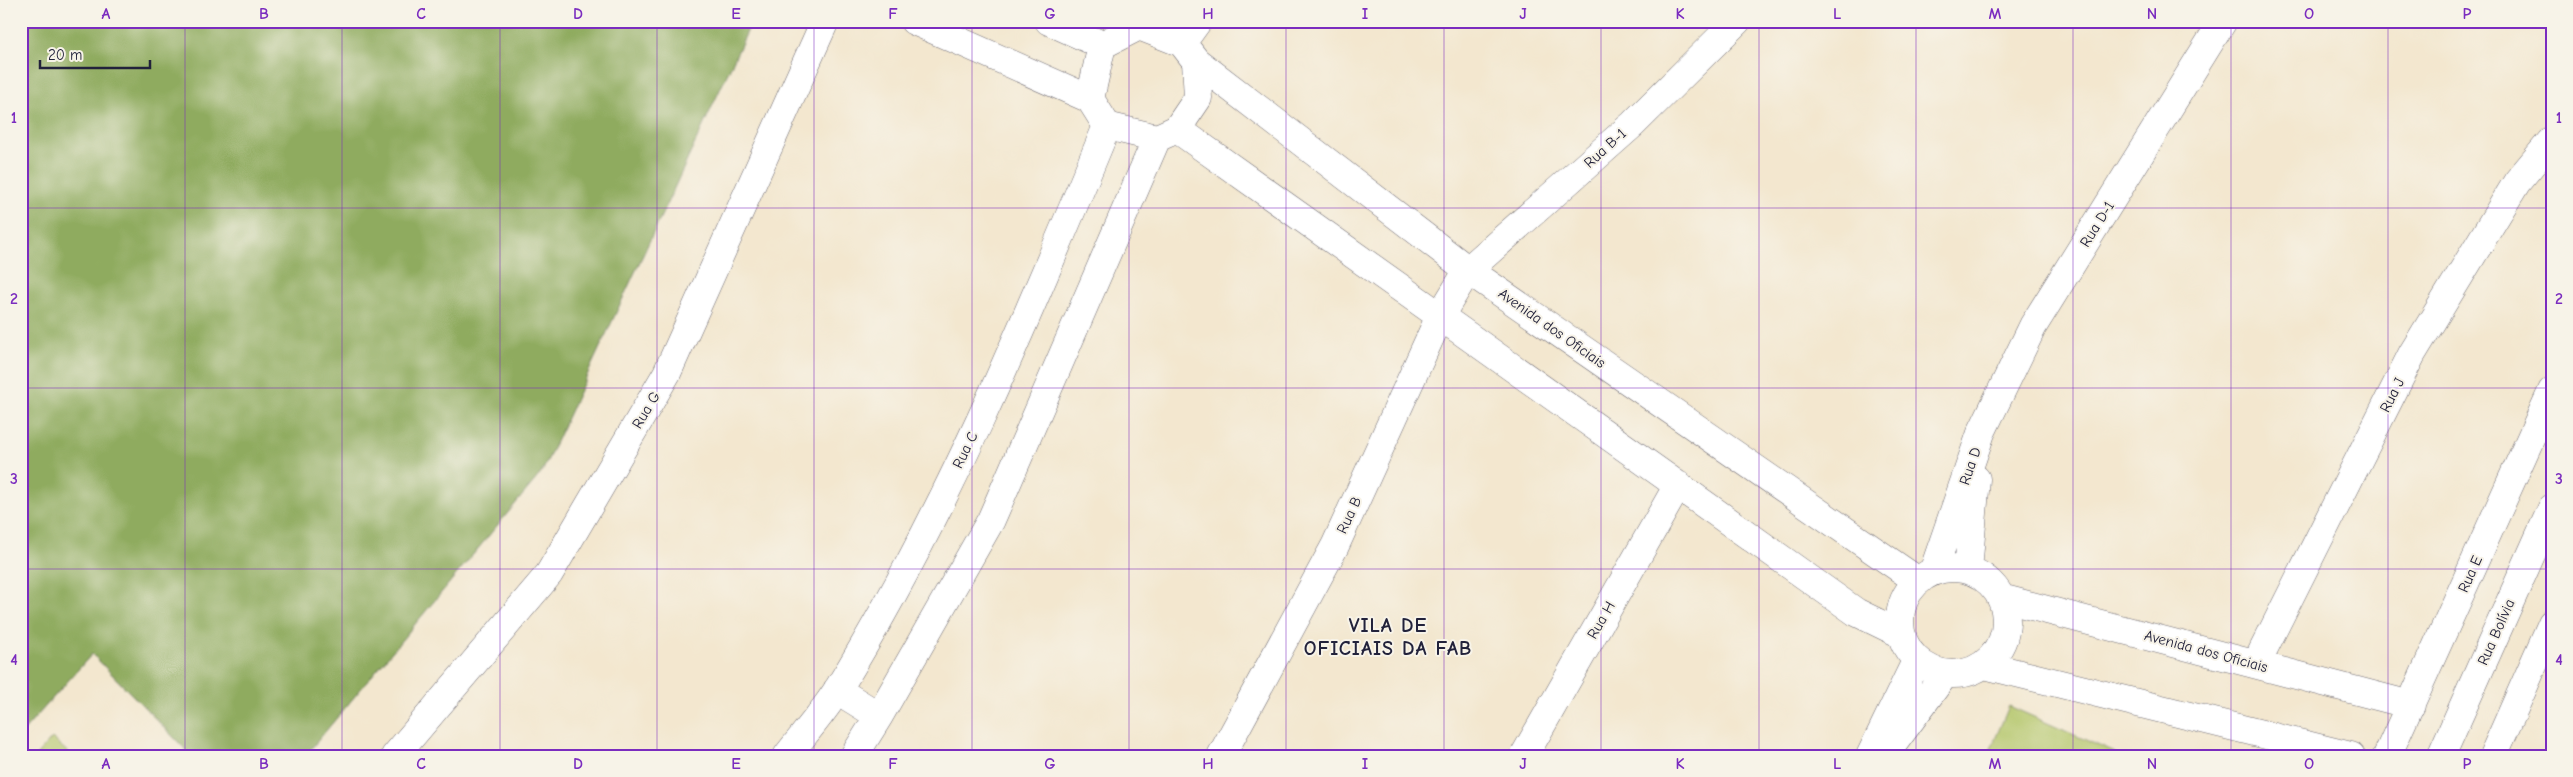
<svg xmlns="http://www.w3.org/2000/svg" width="2573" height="777" viewBox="0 0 2573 777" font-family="'Comic Neue',sans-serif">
<rect width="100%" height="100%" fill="#f7f3e8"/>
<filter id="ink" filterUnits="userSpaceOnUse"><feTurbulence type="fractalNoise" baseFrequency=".02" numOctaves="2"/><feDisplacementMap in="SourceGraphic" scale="10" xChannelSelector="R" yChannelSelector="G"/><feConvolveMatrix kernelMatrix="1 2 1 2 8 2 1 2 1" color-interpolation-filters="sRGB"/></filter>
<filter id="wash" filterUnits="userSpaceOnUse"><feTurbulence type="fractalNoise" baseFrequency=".0096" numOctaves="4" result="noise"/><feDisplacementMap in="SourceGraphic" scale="20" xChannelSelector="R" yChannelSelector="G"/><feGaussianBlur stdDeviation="1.12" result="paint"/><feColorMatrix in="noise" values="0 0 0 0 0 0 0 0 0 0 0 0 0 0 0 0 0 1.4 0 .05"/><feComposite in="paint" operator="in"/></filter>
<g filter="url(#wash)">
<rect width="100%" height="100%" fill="#f3e7cf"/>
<!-- green -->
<path fill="#b4c66a" stroke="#6b7452" d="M2009,706L2122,756H1988Z
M52,738L72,756H36Z"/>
<!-- forest -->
<path fill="#8fab5e" stroke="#58664c" d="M21,21H752L542,472L305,756H192L92,654L21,734Z"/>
</g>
<g filter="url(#ink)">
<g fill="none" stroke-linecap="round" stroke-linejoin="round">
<defs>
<path id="street" d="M914,21L1090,99
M1049,21L1102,45
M1139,26L1182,43L1196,61L1198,98L1177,129L1157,138L1107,126L1090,99L1102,45L1139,26L1144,21
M1182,43L1198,21
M1196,61L1468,270L1918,581
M1177,129L1856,612L1901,634
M1900 621a53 53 0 1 1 106 0a53 53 0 1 1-106 0Z
M1968,570L1976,479
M1933,572L1981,433L2033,326L2223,21
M2001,598L2411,705
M2256,664L2412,354L2517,182L2552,140
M1984,665L2351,756
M837,690L879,716
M395,756L549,574L667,373L825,21
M787,756C804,734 823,713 838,689C947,512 1027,318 1107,126
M854,756L879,716L991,520L1157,138
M1221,756L1335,546L1440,316L1468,270L1633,124L1737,21
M1524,756L1678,485
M1870,756L1916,661
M1884,756L1945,674
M2387,756L2552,391"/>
<path id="secondary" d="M2441,756L2552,508
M2493,756L2552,623"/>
</defs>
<!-- street casing -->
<use href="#street" stroke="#6b676f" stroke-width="29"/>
<!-- secondary casing -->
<use href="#secondary" stroke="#6b676f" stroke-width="29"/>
<!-- street -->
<use href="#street" stroke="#fff" stroke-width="28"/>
<!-- secondary -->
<use href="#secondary" stroke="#fff" stroke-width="28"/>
</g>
</g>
<!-- grid -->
<path fill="none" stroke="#7b2cbf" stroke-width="1" stroke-opacity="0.55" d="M185,21V756M342,21V756M500,21V756M657,21V756M814,21V756M972,21V756M1129,21V756M1286,21V756M1444,21V756M1601,21V756M1759,21V756M1916,21V756M2073,21V756M2231,21V756M2388,21V756M21,208H2552M21,388H2552M21,569H2552"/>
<g text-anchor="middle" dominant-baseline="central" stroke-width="4" stroke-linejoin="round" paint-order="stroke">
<!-- street labels -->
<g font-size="15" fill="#22223b" stroke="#f7f3e8">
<text transform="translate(1605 148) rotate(-42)">Rua B-1</text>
<text transform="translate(2097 224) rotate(-58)">Rua D-1</text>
<text transform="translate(1552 328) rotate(35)">Avenida dos Oficiais</text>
<text transform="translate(2392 395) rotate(-63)">Rua J</text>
<text transform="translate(646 410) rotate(-59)">Rua G</text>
<text transform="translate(965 450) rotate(-64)">Rua C</text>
<text transform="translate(1970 466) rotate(-71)">Rua D</text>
<text transform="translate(1349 515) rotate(-65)">Rua B</text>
<text transform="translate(2470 574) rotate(-66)">Rua E</text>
<text transform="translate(1601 620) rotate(-60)">Rua H</text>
<text transform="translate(2496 632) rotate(-66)">Rua Bolívia</text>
<text transform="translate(2206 651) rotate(15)">Avenida dos Oficiais</text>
</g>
<!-- district labels -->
<g font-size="20" font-weight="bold" letter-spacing="1" fill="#22223b" stroke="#f7f3e8">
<text x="1388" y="625">VILA DE<tspan x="1388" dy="23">OFICIAIS DA FAB</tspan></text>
</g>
</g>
<!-- margin -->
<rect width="2573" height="777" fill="none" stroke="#f7f3e8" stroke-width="55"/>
<!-- scale -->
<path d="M40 60v8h110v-8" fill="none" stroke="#22223b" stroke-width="2.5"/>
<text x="48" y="60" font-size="15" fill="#22223b" stroke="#f7f3e8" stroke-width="4" paint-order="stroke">20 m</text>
<rect x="28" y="28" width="2518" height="722" fill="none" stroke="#7b2cbf" stroke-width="2"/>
<g font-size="16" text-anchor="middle" font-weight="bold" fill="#7b2cbf">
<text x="106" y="19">A</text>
<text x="264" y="19">B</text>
<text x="421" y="19">C</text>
<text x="578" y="19">D</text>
<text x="736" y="19">E</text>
<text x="893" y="19">F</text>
<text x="1050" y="19">G</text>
<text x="1208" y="19">H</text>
<text x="1365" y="19">I</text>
<text x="1523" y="19">J</text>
<text x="1680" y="19">K</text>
<text x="1837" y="19">L</text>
<text x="1995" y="19">M</text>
<text x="2152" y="19">N</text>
<text x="2309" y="19">O</text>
<text x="2467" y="19">P</text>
<text x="14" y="123">1</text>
<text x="2559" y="123">1</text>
<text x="14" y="304">2</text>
<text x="2559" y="304">2</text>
<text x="14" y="484">3</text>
<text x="2559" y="484">3</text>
<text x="14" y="665">4</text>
<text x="2559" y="665">4</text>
<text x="106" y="769">A</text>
<text x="264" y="769">B</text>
<text x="421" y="769">C</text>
<text x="578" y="769">D</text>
<text x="736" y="769">E</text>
<text x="893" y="769">F</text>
<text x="1050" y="769">G</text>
<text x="1208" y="769">H</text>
<text x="1365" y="769">I</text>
<text x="1523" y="769">J</text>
<text x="1680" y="769">K</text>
<text x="1837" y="769">L</text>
<text x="1995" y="769">M</text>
<text x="2152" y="769">N</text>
<text x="2309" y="769">O</text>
<text x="2467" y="769">P</text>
</g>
</svg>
